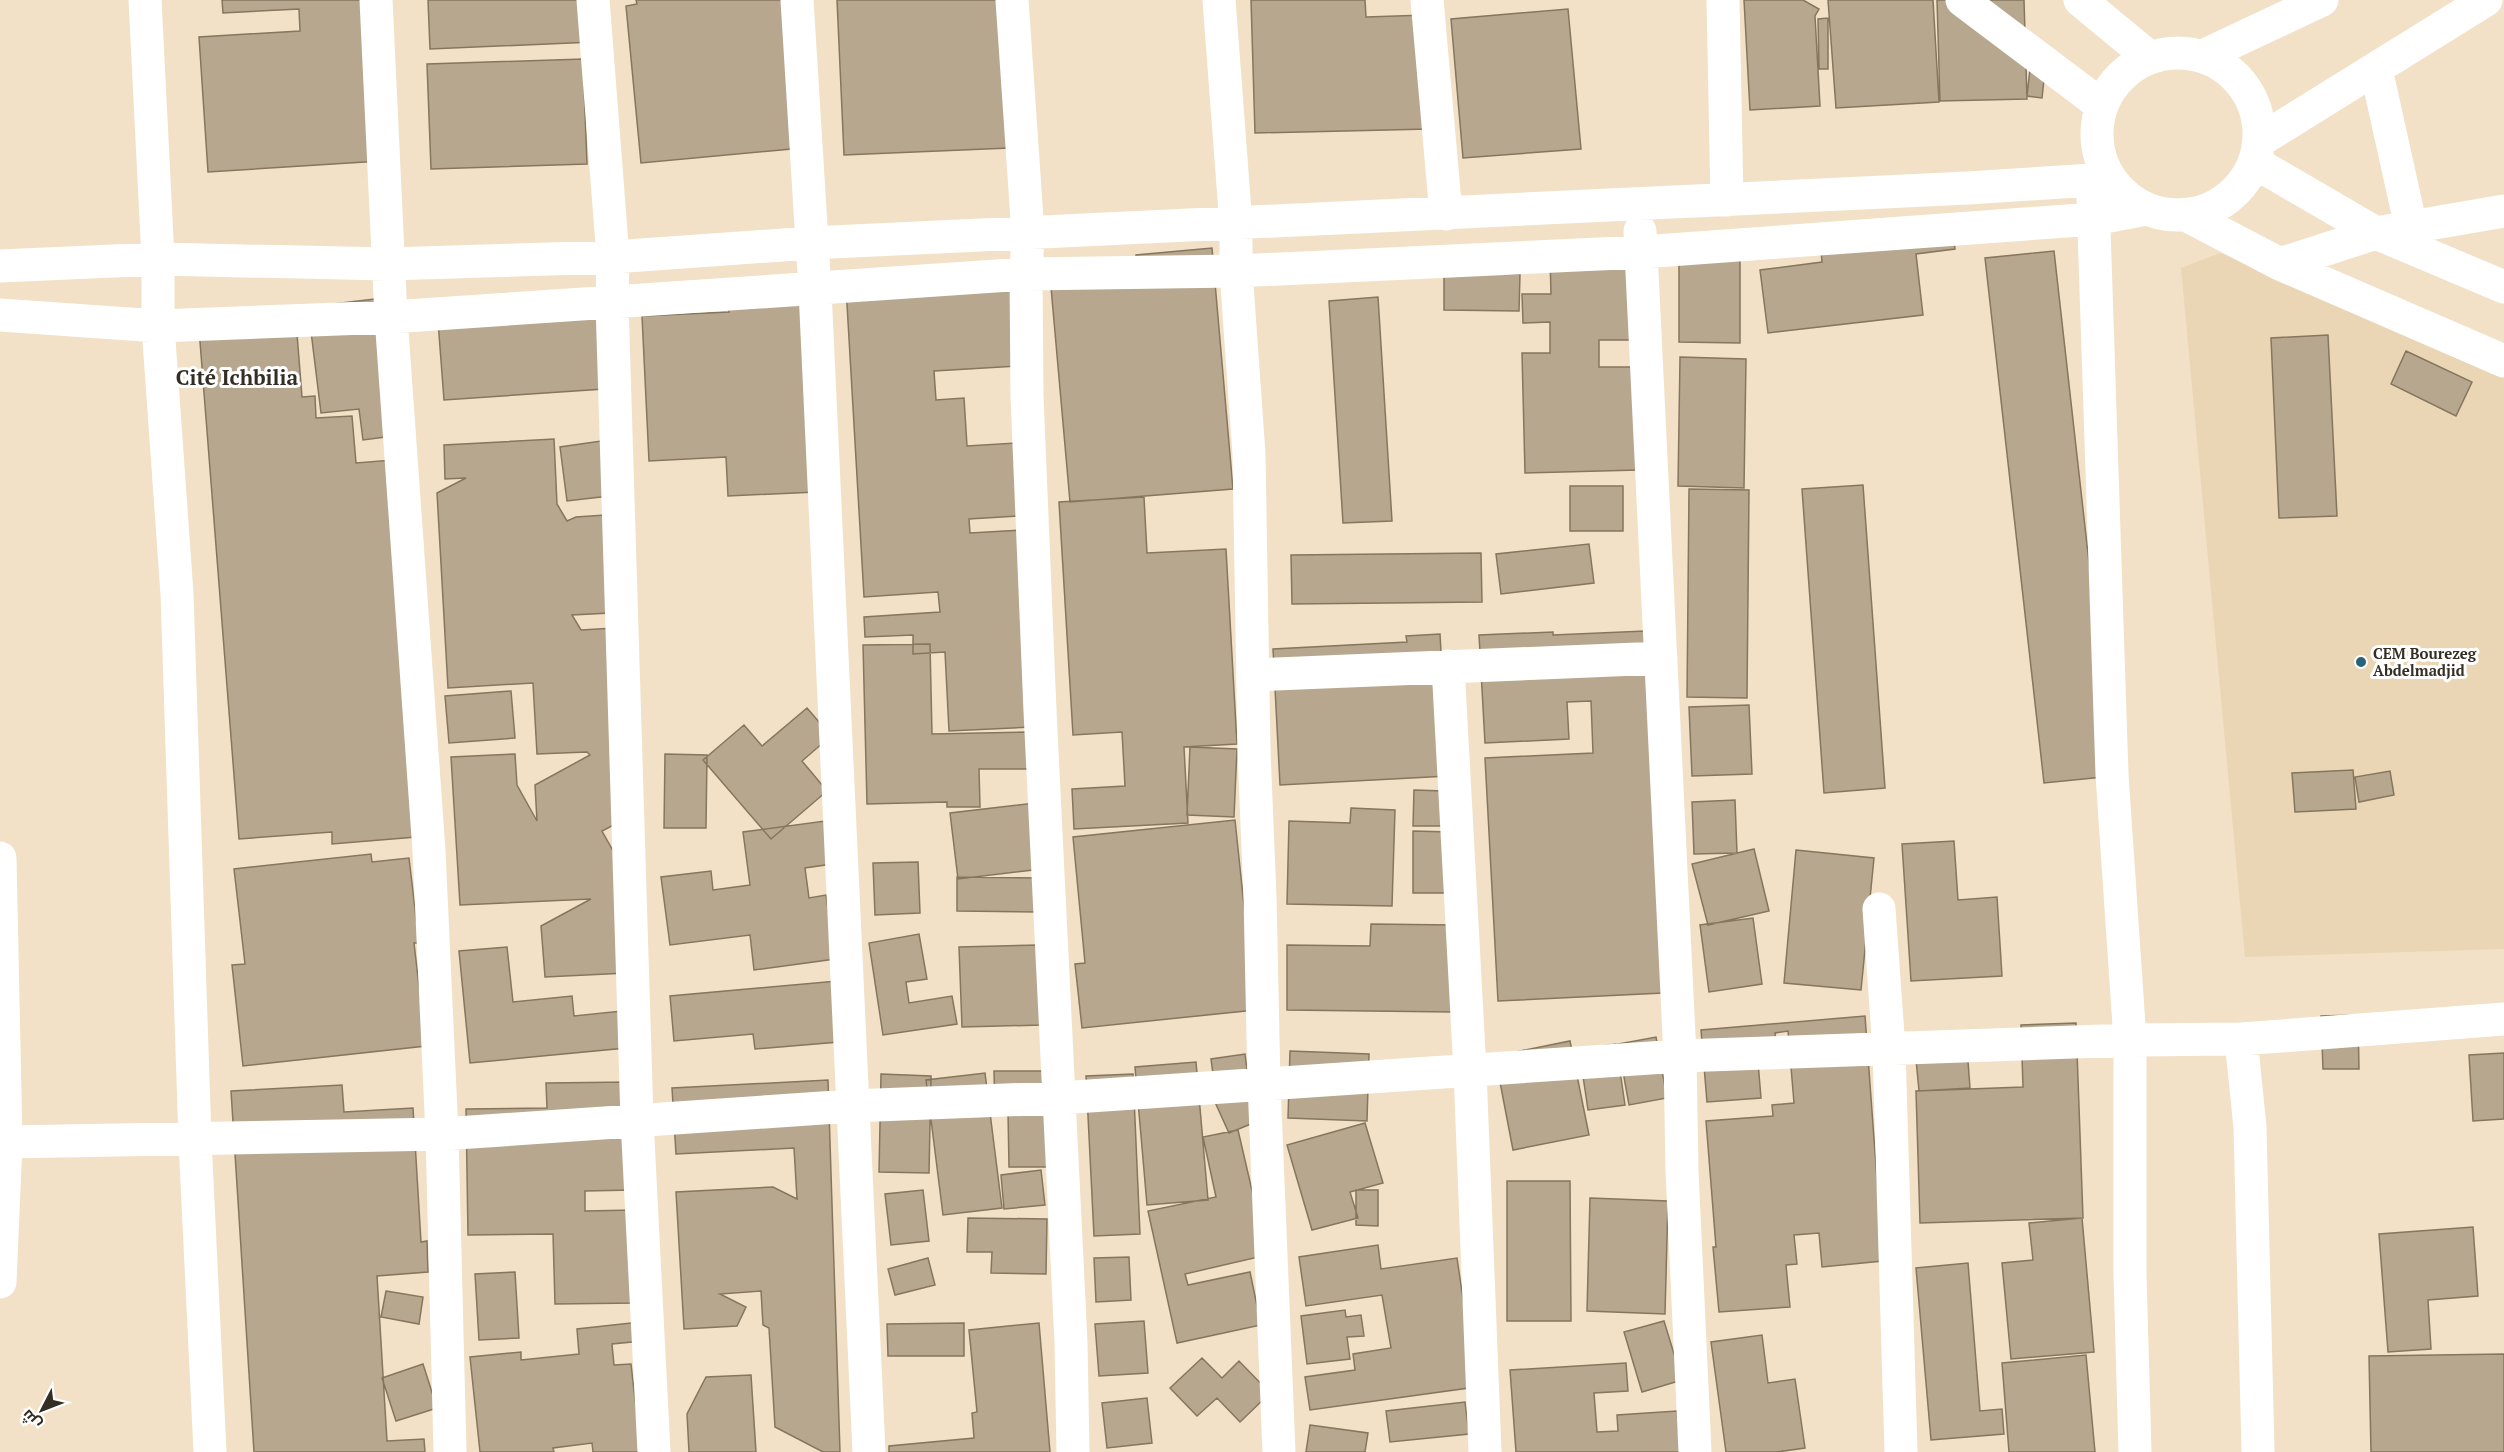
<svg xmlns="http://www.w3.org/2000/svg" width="2504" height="1452" viewBox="0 0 2504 1452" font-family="'PT Serif',Cairo,serif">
<rect width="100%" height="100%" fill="#f2e1c7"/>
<!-- built -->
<path fill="#ead6b5" d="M2220,253L2504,376V949L2245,957L2181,268Z"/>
<!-- building -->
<path fill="#b7a78e" stroke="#85765e" stroke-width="1.5" d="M222,0H386L396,160L208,172L199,37L300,31L299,9L223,13Z
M428,0H591L593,42L430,49Z
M636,0H788L802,148L641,163L626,6L637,4Z
M837,0H1002L1009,148L844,155Z
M1251,0H1365L1366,17L1426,15L1429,129L1255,133Z
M1744,0H1803L1819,9L1815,16L1820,106L1750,110Z
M1828,0H1933L1939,102L1836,108Z
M1937,0H2024L2027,99L1940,101Z
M1568,9L1581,149L1463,158L1451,19Z
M1828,18V69H1819L1818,19Z
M2032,51L2047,52L2042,98L2027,96Z
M583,59L587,164L431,169L427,64Z
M1951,214L1955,249L1916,254L1923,315L1768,333L1760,270L1822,262L1819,230Z
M1212,248L1233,489L1070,502L1050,276L1137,269L1136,255Z
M2054,251L2113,776L2044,783L1985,258Z
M1679,252H1740V343L1679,342Z
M1632,255L1633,340H1599V367H1636L1638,470L1525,473L1522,353H1550V322L1523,323L1522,294H1551L1550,257Z
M1444,273L1520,274L1519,311L1444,310Z
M1012,278L1018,366L934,371L936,400L964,398L967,446L1016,443L1020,516L969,519L970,533L1022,530L1031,727L949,731L945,652L913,654V635L865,637L864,617L940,612L938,592L864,597L846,287Z
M805,291L816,492L728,496L726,457L649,461L642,316L729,312L728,294Z
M391,297L393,436L363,440L359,409L321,413L308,307Z
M596,297L604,389L444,400L437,308Z
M1378,297L1392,521L1343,523L1329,301Z
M296,321L302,397L315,396L316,418L352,416L356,463L393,460L416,837L332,844V832L239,839L199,329Z
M2328,335L2337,516L2279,518L2271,338Z
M2406,351L2472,382L2456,416L2391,384Z
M1680,357L1746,359L1744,488L1678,486Z
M554,439L557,504L567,521L576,517L605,515L610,613L572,615L581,630L614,628L625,819L602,831L621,865L627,973L545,977L541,926L591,899L460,905L451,757L515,754L517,785L537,821L535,785L590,755L587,752L537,754L533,683L448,688L437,493L466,478L445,479L444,445Z
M601,441L609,496L567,501L560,447Z
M1863,485L1885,788L1824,793L1802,489Z
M1570,486H1623V531H1570Z
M1689,489L1749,490L1747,698L1687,697Z
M1144,497L1147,553L1226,549L1237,744L1184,747L1188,823L1074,829L1072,789L1125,786L1122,732L1073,735L1059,502Z
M1589,544L1594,583L1501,594L1496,554Z
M1481,553L1482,602L1292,604L1291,555Z
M1645,631L1663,993L1498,1001L1485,758L1593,753L1591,701L1567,702L1569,739L1485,743L1479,635L1553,632V635Z
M1440,634L1448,776L1280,785L1273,649L1407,642L1406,636Z
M930,644L932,734L1028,732L1029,769H979L980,807H947V802L867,804L863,645Z
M511,691L515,738L449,743L445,696Z
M1749,705L1752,774L1692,776L1689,707Z
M807,708L831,736L802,761L827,791L771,839L703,760L744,725L762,746Z
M1190,747L1237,749L1234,817L1187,815Z
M665,754L707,755L706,828H664Z
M2353,770L2356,809L2295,812L2292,773Z
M2390,771L2394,795L2359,802L2355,777Z
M1414,790L1444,791L1443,826H1413Z
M1735,800L1737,853L1694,854L1692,802Z
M1036,803L1033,870L958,879L950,813Z
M1351,808L1395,810L1392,906L1287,904L1289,821L1350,823Z
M1235,820L1255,1010L1082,1028L1075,964L1085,963L1073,837Z
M825,821L832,864L805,868L809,898L826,895L835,959L754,970L750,935L670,945L661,877L711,871L713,890L750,885L743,832Z
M1413,831L1450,832V893H1413Z
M1954,841L1958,900L1997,897L2002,976L1911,981L1902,844Z
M1754,849L1769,911L1708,925L1692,864Z
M1796,850L1874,858L1861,990L1784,983Z
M371,854L372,862L409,858L419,943H414L426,1046L243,1066L232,965L245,964L234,869Z
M918,862L920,913L875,915L873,863Z
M957,877L1038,878L1037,912L957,911Z
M1753,918L1762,984L1709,992L1700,925Z
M1371,924L1453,925L1452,1012L1287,1010V945L1370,946Z
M919,934L927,979L906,982L909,1003L952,996L957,1024L883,1035L869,943Z
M1039,945L1042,1025L962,1027L959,947Z
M507,947L513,1002L572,996L574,1016L622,1011L626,1048L470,1063L459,951Z
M848,980L839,1042L755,1049L753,1034L674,1041L670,996Z
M2358,1015L2359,1069H2323L2321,1016Z
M1865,1016L1883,1261L1822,1267L1819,1233L1794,1235L1797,1264L1786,1265L1790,1307L1719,1312L1713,1247H1716L1706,1121L1773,1116L1772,1105L1794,1103L1788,1031L1775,1033L1778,1061L1758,1062L1761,1098L1707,1102L1701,1030Z
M2076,1023L2083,1218L1920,1223L1916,1091L2023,1087L2021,1025Z
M1656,1037L1667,1098L1629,1105L1618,1044Z
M1914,1038L1968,1061L1970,1088L1919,1091Z
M1570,1041L1589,1135L1513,1150L1495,1056Z
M1616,1044L1625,1105L1588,1110L1579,1049Z
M1290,1051L1369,1054L1367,1121L1288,1118Z
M2504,1053V1119L2473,1121L2469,1055Z
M1245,1054L1249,1085L1215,1090L1211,1059Z
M1196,1062L1208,1200L1147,1205L1135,1067Z
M994,1071H1043L1047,1167H1009L1008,1112H995Z
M985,1073L1002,1208L943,1215L926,1080Z
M881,1074L931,1076L929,1173L879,1172Z
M1133,1074L1140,1234L1094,1236L1086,1076Z
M828,1080L840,1452H823L775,1427L769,1328L763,1325L761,1291L720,1294L746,1307L737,1326L684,1329L676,1192L773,1187L797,1199L794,1148L676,1154L672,1088Z
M630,1082L632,1190L585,1191V1211L634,1210L636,1303L555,1304L553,1234L468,1235L466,1109L547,1108L546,1083Z
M342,1085L344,1112L413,1108L421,1242L427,1241L428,1272L377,1276L387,1441L424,1439L425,1452H254L231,1091Z
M1244,1088L1258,1121L1229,1133L1214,1100Z
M1365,1123L1383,1183L1350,1192L1358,1218L1312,1230L1287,1145Z
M1238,1130L1267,1255L1185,1274L1188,1285L1250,1272L1261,1325L1177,1343L1148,1211L1216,1197L1203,1137Z
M1041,1170L1045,1205L1004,1209L1001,1175Z
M1507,1181H1570L1571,1321H1507Z
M923,1190L929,1241L891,1245L885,1194Z
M1356,1190H1378V1226L1356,1225Z
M1590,1198L1668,1201L1665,1314L1587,1311Z
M968,1218L1047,1219L1046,1274L991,1273L992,1252H967Z
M2082,1218L2094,1352L2011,1359L2002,1263L2033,1260L2029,1223Z
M2473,1227L2478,1296L2428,1300L2431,1349L2388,1352L2379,1234Z
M1378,1245L1381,1269L1457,1258L1476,1387L1310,1410L1305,1377L1355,1370L1353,1354L1391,1348L1382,1295L1306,1306L1299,1257Z
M1129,1257L1131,1300L1096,1302L1094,1258Z
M928,1258L935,1285L895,1295L888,1269Z
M1968,1263L1980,1411L2002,1409L2004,1434L1931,1440L1916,1268Z
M515,1272L519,1338L479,1340L475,1274Z
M386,1291L423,1297L419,1324L381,1317Z
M1345,1310L1346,1317L1361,1315L1364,1336L1347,1337L1350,1359L1307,1364L1301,1316Z
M1144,1321L1148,1373L1099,1376L1095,1324Z
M1664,1321L1682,1380L1642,1392L1624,1332Z
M640,1322L642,1341L612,1344L614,1365L631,1364L641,1452H593L592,1443L553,1448L554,1452H480L470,1357L521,1352V1360L579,1354L577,1329Z
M964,1323V1356H888L887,1324Z
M1039,1323L1050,1452H889V1446L974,1438L972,1413L977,1412L969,1330Z
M1762,1335L1768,1383L1795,1379L1805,1448L1777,1452H1726L1711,1342Z
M2504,1354V1452H2371L2369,1356Z
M2086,1355L2095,1452H2009L2002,1363Z
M1202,1358L1222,1378L1239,1361L1270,1393L1240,1422L1217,1398L1197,1416L1170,1388Z
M1626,1363L1628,1391L1594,1393L1597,1432L1618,1431L1617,1415L1677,1411L1680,1452H1516L1510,1370Z
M423,1364L437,1408L396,1421L382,1378Z
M751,1375L756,1452H689L687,1414L706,1377Z
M1147,1398L1152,1443L1107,1448L1102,1403Z
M1465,1402L1469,1434L1390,1442L1386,1411Z
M1310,1425L1368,1433L1365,1452H1306Z"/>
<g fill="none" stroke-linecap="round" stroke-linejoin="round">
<!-- minor -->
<path stroke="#fff" stroke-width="33" d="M145,0L158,259V326L177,594L195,1140L210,1452
M376,0L391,317L429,851L442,1134L450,1452
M593,0L613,257L612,303L637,1120L654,1452
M797,0L815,290L869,1452
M1012,0L1028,234L1026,274L1027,396L1040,711L1071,1342L1073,1452
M1219,0L1236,225V271L1249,454L1254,751L1260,897L1264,1083L1279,1452
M1427,0L1446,214
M1723,0L1727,200
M1962,0L2101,105
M2080,0L2149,57
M2097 134a81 81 0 1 1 162 0a81 81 0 1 1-162 0Z
M2203,56L2322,0
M2376,69L2411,227
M2259,141L2486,0
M2254,162L2376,233L2504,287
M2093,198L2112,775L2130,1040V1275L2135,1452
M2186,215L2280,264L2504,361
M1640,231L1680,1056L1682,1171L1695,1452
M2280,264L2376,233L2504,211
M0,266L158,259L388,264L613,257L811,243L1968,188L2092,180L2108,176
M0,315L158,326L391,317L1026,274L1236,271L1642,252L2094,219L2146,209
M1448,666L1470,1071L1485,1452
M1253,675L1661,658
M1879,909L1889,1050L1901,1452
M2241,1039L2250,1127L2258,1452
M6,1142L442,1134L851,1106L1060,1098L1680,1056L2130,1040L2241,1039L2504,1019"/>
<!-- primary -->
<path stroke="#fff" stroke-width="33" d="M0,858L6,1142L0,1282"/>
</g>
<!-- markers -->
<circle fill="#25647a" stroke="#fff" stroke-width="2" cx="2361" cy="662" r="6"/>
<g text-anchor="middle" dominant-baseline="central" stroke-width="6" stroke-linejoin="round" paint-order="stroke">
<!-- poi labels -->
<g font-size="15" font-weight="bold" fill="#332d23" stroke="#fff" text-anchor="start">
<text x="2373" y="653">CEM Bourezeg<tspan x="2373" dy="17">Abdelmadjid</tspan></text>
</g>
<!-- district labels -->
<g font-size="21" font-weight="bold" fill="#332d23" stroke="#fff">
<text x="237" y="377">Cité Ichbilia</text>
</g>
</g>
<!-- north arrow -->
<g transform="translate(42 1410) rotate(228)" stroke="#ffffff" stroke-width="4.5" paint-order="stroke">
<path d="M0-4.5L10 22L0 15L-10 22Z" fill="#332d23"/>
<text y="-9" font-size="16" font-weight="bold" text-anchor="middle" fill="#332d23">ش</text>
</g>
</svg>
